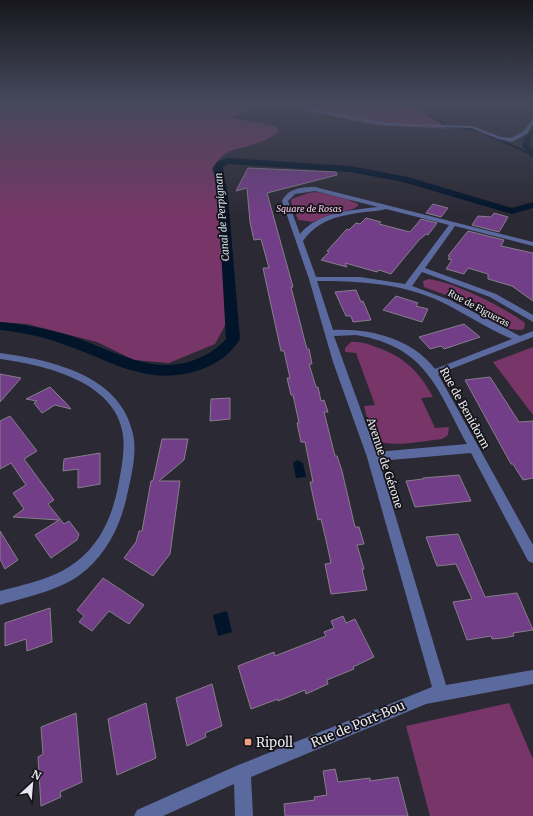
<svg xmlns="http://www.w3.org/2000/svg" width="533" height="816" viewBox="0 0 533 816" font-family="Merriweather,serif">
<rect width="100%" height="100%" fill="#2b2934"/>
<!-- green -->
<path fill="#773667" d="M0,101H412L447,129L375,125L264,102L232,118L275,126L280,132C273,135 267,140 260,142C237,152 229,144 212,169L215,177L227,322L215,344L169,363L134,360L97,342L27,324L0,322Z
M317,192L347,199L358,204V206L353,209L326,216L313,222L298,220L291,202L292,199L308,193Z
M429,279C456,283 504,307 525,323L524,329L520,330L510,329L464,302L424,287L423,281Z
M351,342C360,341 368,344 376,347C403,356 419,371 433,397L421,398L435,428L449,427L448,435L442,439C428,440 384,450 375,438C369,430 367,416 364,406L375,405L356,353L345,352V348Z
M533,347V415L493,362Z
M509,703L533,759V816H430L406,726Z"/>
<!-- water -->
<path fill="#011429" d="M297,460L303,463L306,477L296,478L293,463Z
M227,611L232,632L218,636L213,615Z"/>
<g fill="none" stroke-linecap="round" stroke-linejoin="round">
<!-- stream -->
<path fill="#011429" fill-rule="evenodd" d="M407,101H410L421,111L447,124L445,125L419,111Z
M457,126L479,130L480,131L479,132L458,128Z
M485,133H487L533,154V156L485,135Z"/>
<!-- canal -->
<path fill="#011429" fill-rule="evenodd" d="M530,131H533L530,146L533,149V157L530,156L522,146L525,137Z
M228,158L350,166L408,177L512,208L533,202V208L512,214L403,182L350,172L228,164L223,167L228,197L240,339C230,355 218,363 200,370C146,388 109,359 60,343C40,336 20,332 0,330V322C24,324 48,329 71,336C113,350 155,378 199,358C210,353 218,348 226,339L218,197L213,167L218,161Z"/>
</g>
<!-- building -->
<path fill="#733e88" stroke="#867e8a" d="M248,168L336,172L337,175L267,193L293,287H291L304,338L307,349H309L312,364H309L316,387H318L321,401L324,400L328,412H324L335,456H337L342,471L355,527H359L364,544L357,545L364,569H362L367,590L331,594L325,564L331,563L326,540L321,519L318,520L310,482H313L305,442H301L297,423H299L293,395H291L287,378H290L284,351H281L266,282L263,268H269L261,239L254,240L250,222L247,188L236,191Z
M433,204L448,208L441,217L426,213Z
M494,213L508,217L499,232L472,225L478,216L491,217Z
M366,218L381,222L379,224L410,232L421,219L437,223L428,235L426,234L419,240L391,274L379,270L377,272L345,263L347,267L321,260L329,252L327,251L347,229L349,230L356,223L360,224Z
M468,231L504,240L501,246L533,253V301L512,286L488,279V274L468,268L464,274L446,269L452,260L448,259L450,257L448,256Z
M356,290L361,302L363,301L371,320L353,322L351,316H346L335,292Z
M396,296L418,303L416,306L428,309L422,322L383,310Z
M464,324L480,337L444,349L441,346L430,349L419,337Z
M0,374L21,378L0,402Z
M490,377L519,422L533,421V478L523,480L513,464H511L465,380Z
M50,387L64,401L71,409L55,405L42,413L34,403L37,401L26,399Z
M230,398V419L210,421L211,399Z
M10,416L37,451L24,459L54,500L48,504L64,524L69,521L79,534L77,540L51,558L35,535L59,520L13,517L24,509L13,493L26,485L11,463L0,469V421Z
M162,439H188L184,460L159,481H180L170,554L153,576L124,558L136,542L139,531H142L151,481H153Z
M100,453V484L78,488V469L63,471L64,459Z
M459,475L471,501L415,507L406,481L423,479V478Z
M0,531L18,560L5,569L0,559Z
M458,534L485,597L517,593L533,630L513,633L514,636L503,638L492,639L491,636L467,640L453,602L472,599L456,564L437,566L426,537Z
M103,578L144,605L129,624L109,611L92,631L79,622L84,616L77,610Z
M50,608L52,642L27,651L26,639L5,646V623Z
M343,616L346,623L355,619L374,657L353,667L354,669L327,680L328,684L306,694L305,690L278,701V699L251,709L238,666L274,652L275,656L326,636L324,632L334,628L331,621Z
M212,684L222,726L205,733L206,737L187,746L176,698Z
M146,703L156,758L117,775L108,719Z
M76,713L82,782L60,792L61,797L41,806L38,757L43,754L41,727Z
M335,769L338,782L370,778V781L398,777L408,816H285L284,804L315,800L314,797L327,795L323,771Z"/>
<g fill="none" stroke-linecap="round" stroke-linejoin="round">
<!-- minor -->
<path fill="#5b6a9e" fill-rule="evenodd" d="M306,108L385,123L472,126L501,137L511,138L524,131L533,118V123L528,133L512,142L498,139L471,128L385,125L304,110Z
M315,187L533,242V246L455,226L425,268L496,294L533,315V322L490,297L422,272L412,286L450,300L520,336L533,331V337L438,374L533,545V563L528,561L471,453L379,461L446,685L533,670V684L426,704L251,777L253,816H235L234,784L163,816H134L137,810L236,766L432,687L367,457L333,362L309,279L282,201C288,188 302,187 315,187ZM315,191L378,207C352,210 318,212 300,234L288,201L295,194ZM386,209L449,225L405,284L360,277H316L303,241C319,219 339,216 364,212C371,211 379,211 386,209ZM317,281C357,281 398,283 435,299C462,311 485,328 512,339L435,369C412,338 368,328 333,330ZM356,335C427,347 437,389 467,444L376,452L334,336Z
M0,353C51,360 121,375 133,434C137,452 132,473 128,491C122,521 110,549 86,570C63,590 29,596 0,605V591C26,584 54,579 76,562C101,543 112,516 118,487C121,470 125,452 123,435C116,381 44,365 0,359Z"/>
</g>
<!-- sky -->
<linearGradient id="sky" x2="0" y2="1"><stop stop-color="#18171d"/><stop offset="0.47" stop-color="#44495c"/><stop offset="1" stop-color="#44495c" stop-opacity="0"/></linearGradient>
<rect width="533" height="215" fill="url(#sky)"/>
<!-- markers -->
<rect fill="#f2a07f" stroke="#141318" stroke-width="1.5" x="244" y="738" width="8" height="8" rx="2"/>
<g text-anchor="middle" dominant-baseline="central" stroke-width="3.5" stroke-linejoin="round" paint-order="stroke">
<!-- far-park labels -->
<g font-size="9" font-style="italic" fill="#f7ccea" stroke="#141318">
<text x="309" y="208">Square de Rosas</text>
</g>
<!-- far-street labels -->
<g font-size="9" fill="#e8e6ee" stroke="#141318">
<text transform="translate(479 308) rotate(28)">Rue de Figueras</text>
</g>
<!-- far-water labels -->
<g font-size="10" font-style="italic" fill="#d2e3f6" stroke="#141318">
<text transform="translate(222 217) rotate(-95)">Canal de Perpignan</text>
</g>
<!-- street labels -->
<g font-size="11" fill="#e8e6ee" stroke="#141318">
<text transform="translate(465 408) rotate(61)">Rue de Benidorm</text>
<text transform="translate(385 463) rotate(72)">Avenue de Gérone</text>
</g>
<!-- near-street labels -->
<g font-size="13" fill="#e8e6ee" stroke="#141318">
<text transform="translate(358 724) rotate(-23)">Rue de Port-Bou</text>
</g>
<!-- near-poi labels -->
<g font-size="13" fill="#e8e6ee" stroke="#141318" text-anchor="start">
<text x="256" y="742">Ripoll</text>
</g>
</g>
<!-- north arrow -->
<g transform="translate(32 784) rotate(26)" stroke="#141318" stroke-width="3" paint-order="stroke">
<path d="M0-3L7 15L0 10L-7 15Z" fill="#e8e6ee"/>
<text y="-6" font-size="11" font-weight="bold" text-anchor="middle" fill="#e8e6ee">N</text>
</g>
</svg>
